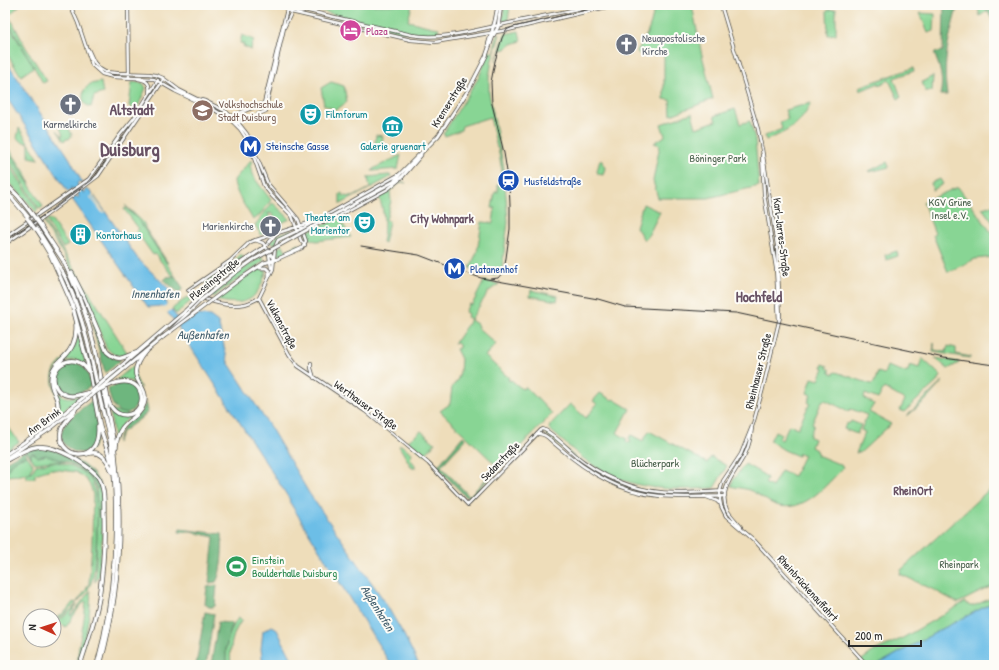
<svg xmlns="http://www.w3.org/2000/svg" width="999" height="670" viewBox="0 0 999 670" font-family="'Patrick Hand',sans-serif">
<rect width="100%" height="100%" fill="#fdfcf7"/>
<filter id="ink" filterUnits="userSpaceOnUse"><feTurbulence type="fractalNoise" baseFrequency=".025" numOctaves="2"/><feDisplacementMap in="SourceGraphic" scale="8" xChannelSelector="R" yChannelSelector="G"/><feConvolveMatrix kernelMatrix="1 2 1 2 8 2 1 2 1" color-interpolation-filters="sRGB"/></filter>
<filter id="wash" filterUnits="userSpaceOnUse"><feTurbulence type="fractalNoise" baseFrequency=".012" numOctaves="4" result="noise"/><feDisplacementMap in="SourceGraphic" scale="16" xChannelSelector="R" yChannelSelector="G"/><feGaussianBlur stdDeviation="0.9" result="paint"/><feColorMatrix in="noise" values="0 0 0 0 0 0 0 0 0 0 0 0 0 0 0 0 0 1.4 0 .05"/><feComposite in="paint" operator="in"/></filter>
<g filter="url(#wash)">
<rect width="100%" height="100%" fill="#eeddba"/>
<!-- green -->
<path fill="#88d594" stroke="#5a8060" d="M7,5H20L9,15H8L11,20L8,22C5,16 3,10 7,5Z
M298,5H412L408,21L432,27L439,28L437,34L402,32Z
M505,5H510L508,21H502Z
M654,5H692L701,51L713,99L671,115L670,100L664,99V54H639L637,51C647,36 653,23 654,5Z
M977,5H984L987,11L980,16Z
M836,9V34L828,35L827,11L829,10Z
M920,13L935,14L934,31L928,33Z
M5,19L34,67L21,76L5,51Z
M12,21L25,46L47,81L43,83L9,23Z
M519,31L521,41L509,45L506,49L501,50L496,61L505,34Z
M500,34L492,60L489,77V93L506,179H502L501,171H502L498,148H497L490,117L462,126L461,130L445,136L443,134L479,77L489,51L493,53L497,36Z
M242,35L254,40L253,43H252L251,50L243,46L244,44L240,43Z
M913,68L914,71L894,78L901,97L898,99L889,80L879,85V83L860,91L859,87Z
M933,76L932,91H925L922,82Z
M101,82L103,93L94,96L91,107C82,105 82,98 84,90L90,84Z
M132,82L143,83L146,88L136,111L129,106Z
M331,82L344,86L347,102L336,110L324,105L321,88Z
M811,103C801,125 787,132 766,140L765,136L782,129L780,122L788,119L785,110Z
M735,109L740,124L750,121L755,139L759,186L708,198H658L653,181L660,145L654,143L665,136L661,124L692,113L696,128L716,121L714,116Z
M68,126L72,135L69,139H66L64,141L57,130L62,136L63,135L60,128Z
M19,128L39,159L29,157V144L19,140L17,138Z
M376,135L383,136L382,145L375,144Z
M5,142L26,174L30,184L5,145Z
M5,146L41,203L43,207L39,209L5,153Z
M401,155L398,169L372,171L373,169Z
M5,157L38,210L36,212L25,199L5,178Z
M601,159L605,168L603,175L598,174L597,171L600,160Z
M251,160L252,164L250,166L255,179L271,200L259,216L253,220C248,210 234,192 234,180Z
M887,162L889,167L869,172V171Z
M388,175H390L391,177L385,180L341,204H340V194L342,193L343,196L353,197L370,188L368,177Z
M940,179L943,184L933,190L931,183Z
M401,181L406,183L401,182L390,191L391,201L386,220L389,221L384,243L382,242C385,229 385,209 378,196L390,190Z
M498,184H505L508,222L502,268L500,272L495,276L470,268L477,252L482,222L493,223L495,208H492L495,192H498Z
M958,187L994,236V257L975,259L948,272L933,235L935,234L934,231L923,202Z
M272,203H273L290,219L279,224L281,229L273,232V224L274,227L278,225L272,214L268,213L272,222H269L268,224H267V229H264V232H266L261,235L255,225Z
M643,204L660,212L649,234L644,240L636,227Z
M125,205L143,222L145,226V228L168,263H167L139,221Z
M994,205V224L982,208Z
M126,208L139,221L175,276H173L170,273L155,254L153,255L136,231L139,229L124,209Z
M339,218L351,237L316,241L308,238L306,232C318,226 328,224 339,218Z
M49,219L52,221L68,245L63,248L46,220Z
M44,221L128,354C119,358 112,355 106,347L85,294L63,254L43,222Z
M292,230L293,231L279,238L275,244L270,243L277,235Z
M299,244L300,246L278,256V248L283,245L286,251Z
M897,251L898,256L886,260L885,255Z
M241,254L244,257L224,272L223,271L232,263Z
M262,256L264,261L213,297L212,295L230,281L229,279Z
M262,268L266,270V273C263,280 261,288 256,293C248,306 228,303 215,300L248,275Z
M221,272L222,274L208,286L205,282Z
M484,281L499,284L489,291L471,319L472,321L477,324L478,328L496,344L485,356L509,378L508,380L509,381L511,380L522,389L526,387L552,414L499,468L440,411L450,404L452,387L457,381L460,372L461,359L456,349L459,348V345L457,343L454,344L471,319L467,317L468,314L465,312L469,304L472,305Z
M531,290L558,296L557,301L530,296Z
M187,297L192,300L176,314L172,309Z
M78,333L86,365C82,363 78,359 72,360C52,360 46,391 66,397C72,398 77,396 81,396L58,415C63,398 50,388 53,375C55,365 64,360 70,353C75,347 77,340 78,333Z
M934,343V350L946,352L948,346L956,348V354L971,357L970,358L933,352Z
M922,358L941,376L938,381L904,412L900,410L905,400L884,388L878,399L865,394L864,398L874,404L869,412L891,424L861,452L856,453L865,432L861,430L867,415L851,409L848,411L825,400L822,401L812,424L814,425L810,434V437L814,439L811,447L816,450V452L818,453L817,455L841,465L843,468C826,485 804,514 776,505C767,502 759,494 749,490C743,488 737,488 731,486L733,480L745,464L764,475V476L767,478L765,483L772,487L781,471L794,476L804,455L799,453L798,456L784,450L770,441L775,431L781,434L779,439L782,440L789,425L798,428L810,403L808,402L811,395L807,393L812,378L819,380L824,368L822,367L823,364L828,366L827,368L831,370L829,372L833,374L836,372L871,384L874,383L878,372L884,374L887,366L905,372L906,371H908L910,365L919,368Z
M935,358L959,362V363L948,369Z
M133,366L135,376L141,389C134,381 126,378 115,381Z
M943,381L926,400L907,416L908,415Z
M600,393L612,400L613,399L630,409L617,433L627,439L626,440L627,443L631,442L629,438L631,435L643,441L649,431L707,463L711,457L727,466L714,488C665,491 625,490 584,459C572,450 561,439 549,429L550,425L570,404L586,418L597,404L593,401Z
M142,402C142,412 127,417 121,426C118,430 116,436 114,441L110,408L113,411L131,415Z
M851,421L861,425L857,434L844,429L846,424L850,423Z
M5,424L8,425L9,428L19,442L5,451Z
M421,431L435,443L425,455L408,441Z
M547,433C578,461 608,484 650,492V494C605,483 580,464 546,434Z
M401,445L412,453L410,458L415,465V468H412L399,446Z
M31,453H34L39,457L47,455L65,462L53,461L35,463L31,458Z
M22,456H27L33,464L31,472L21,475L5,476C5,472 9,470 9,466Z
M53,462C65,462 84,469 91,480C101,496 96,548 94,568C93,572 94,577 92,580C91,585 88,586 88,591L65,614L54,622V620L66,611L73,602L76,603L86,590L87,587L89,584L92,545L93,495L91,487L86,479L76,472L51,469L35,474V478H26V475L32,472L36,465Z
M100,484L102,500V539L99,576L95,582L98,514L96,487L98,489Z
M994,485V585L958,603L934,590L900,574L901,570Z
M90,591C93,602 82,657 76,665C78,658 78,653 79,646C82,631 85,617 86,601L80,606L66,627L61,624L54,628V624L66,615L77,604L70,615L71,616Z
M994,597V602L942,629L877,665H855L874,651L901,639L965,602L970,606H973Z
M238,618L242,620C232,633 229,649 231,665H226C225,647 228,633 238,618Z"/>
<!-- forest -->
<path fill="#6eb67e" stroke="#4c7054" d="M944,5H958C949,37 942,62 947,95H940C944,80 940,67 934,53L943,51Z
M984,5H994V23Z
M175,276L183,288L179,293L164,280L167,277Z
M93,322C99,338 102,357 121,360L105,373L92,323Z
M72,362C87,365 88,372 91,386C59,412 42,367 72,362Z
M123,383C164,385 117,447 108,388Z
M93,400C95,412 101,434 94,446C84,462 56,447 62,430C67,417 83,408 93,400Z
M146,401L148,411L144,416L122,432L117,443C118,437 121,430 125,425C133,416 143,414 146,401Z
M463,436L466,439L441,466L469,496L495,470L496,471L470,498L465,496L437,467Z
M36,447L55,450L82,464L93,473L100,484L98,489L96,488C90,469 66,461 48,456L46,455L37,457L34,453H31V458L26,450Z
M25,451L27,456L19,458L9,466V468L5,473V462Z
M180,529L222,534C223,545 222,573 216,582L209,583L214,537L191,532H179Z
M217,585L215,606L213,607H209L205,604L207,587Z
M205,612L214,614L206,665H196Z
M218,622L230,623L232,625L226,647V665H211Z"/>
<!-- water -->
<path fill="#6cbee7" stroke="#4c7489" d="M5,59L70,159L82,182L81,183L79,181L77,184L84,193H85V190L87,189L93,194L138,259L170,290L165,302L182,324L198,315L210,316L218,322L228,362L272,430L309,493L383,599L404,635L419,665H391L289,501L290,500L179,329V327L162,306L148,307L72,199L76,196L78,198L79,196L72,188L71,187L72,190L68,192L5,95Z
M994,602V665H877L942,629Z
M272,626L276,628L295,665H263L261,649L263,631Z"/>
<!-- pier -->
<path fill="#eeddba" d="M94,193L95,194L94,196L105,213H104L103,212V214L90,197L91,196L101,210L92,195Z
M168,303L173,308L166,314L162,309Z"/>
</g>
<g filter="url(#ink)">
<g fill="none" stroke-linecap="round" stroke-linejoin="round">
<defs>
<path id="secondary" d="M70,5L78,23L92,65L102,74L113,77L154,79L175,91L213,109L231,120L240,129L248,141L264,186L272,196L292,216L301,241L305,245
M128,5L129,78
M721,5L758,129L762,150
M287,9L291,12L411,40L435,42L508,30L615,5
M287,9L294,7L300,9L412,35C441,40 471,31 500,25C532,18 564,12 596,5
M88,49L94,62L100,69L105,72L117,73L149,74L156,75L163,78L179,90L197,99L205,101L225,111L236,120L247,134L268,184L298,219L306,241L302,248L275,260
M138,79C146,80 151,83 149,92
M232,116L264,103L288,5
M235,124L266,111V107L284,28L295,5
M235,124L237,118L242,112
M762,149L777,245L780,317L762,392L753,424L741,454L723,481L720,491V500L721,506L726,516L755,541L867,665
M762,155L764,194L776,268L779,321
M5,237L89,179L120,135L134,118L158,80
M255,240L263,243L275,260
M5,244L44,217L98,176L162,82L163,78
M265,247L275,235
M269,254L271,268
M259,298C255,300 250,303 245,304C228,308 202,300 188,290L230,261L250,242L318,220L398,175
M259,298L289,354L298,366L365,411L428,463
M259,298L273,269L275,247L278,240L312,224L329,221L388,189L399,180
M311,363V368L314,378
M537,434C545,433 549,439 555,444C571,458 588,471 608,481C646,501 683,497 725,496
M429,464L468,505L541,430L543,429C555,434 572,454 584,462C611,481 643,493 676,493C692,493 709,492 725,491
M704,496L717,501L719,503
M741,527C737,522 731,516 727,510C717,489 738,470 746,452C749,445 751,436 752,428"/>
<path id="primary" d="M488,45L495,21L498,5
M399,175L438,136L469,89L486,56L493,36L498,27L501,5
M402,177L421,155"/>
<path id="trunk" d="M395,180L399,175
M339,212L402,177
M239,264L265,247
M260,268H266L269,271V276
M240,279L264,263L275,260
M170,331L200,301
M107,378L187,310
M107,383L164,336
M5,455L48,426L89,393
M5,459L50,429L91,396"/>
<path id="motorway" d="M5,183L18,196L32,214
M5,190L28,217
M40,225L63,260
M36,228C48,246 59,264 68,283C84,320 92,360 100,399C104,417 110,434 112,452C120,519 115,600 97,665
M42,241L51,256L72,304L89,369L100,427L111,461
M62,258C75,285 86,312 93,341C98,358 100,376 104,394C108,414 113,434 115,454C123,524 119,597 100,665
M72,273L83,295L107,352C121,364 123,356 136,353
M88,371C73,347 43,370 58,390C62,394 67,396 72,396C78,396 85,393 91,392
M105,384C107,391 107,402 112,408C115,412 120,415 126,415C151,413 146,368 108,386
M75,410C71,418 63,422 61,431C55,457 101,468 98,426
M48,426C71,397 46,397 52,373C53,367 58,363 63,358C73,349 77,339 76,325
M116,447C118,418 138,422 144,404C151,382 121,381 145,352
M87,454C101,449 108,460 112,472
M5,461C34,445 41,440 72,457C81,463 92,468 98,477C105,488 104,501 104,513C105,541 103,570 99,598C95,621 87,643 80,665"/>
</defs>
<!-- secondary casing -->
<use href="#secondary" stroke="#484640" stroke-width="4"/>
<!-- primary casing -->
<use href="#primary" stroke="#484640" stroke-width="4.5"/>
<!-- trunk casing -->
<use href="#trunk" stroke="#484640" stroke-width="4.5"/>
<!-- motorway casing -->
<use href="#motorway" stroke="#484640" stroke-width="5"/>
<!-- secondary -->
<use href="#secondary" stroke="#fff" stroke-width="2.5"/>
<!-- primary -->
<use href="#primary" stroke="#fff" stroke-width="3"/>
<!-- trunk -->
<use href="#trunk" stroke="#fff" stroke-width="3"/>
<!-- motorway -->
<use href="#motorway" stroke="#fff" stroke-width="3.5"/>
<!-- tram -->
<path stroke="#2b2b2b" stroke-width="1" d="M289,7L291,5
M5,240L52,210L92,180L122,137
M361,246L419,255L466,273L481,278L598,299L625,307L736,313L944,358L994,365
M490,279L498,278L504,271L506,258L510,229V205L509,184L504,153L492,104L491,82L495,61L502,38L506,30L513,27L608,5"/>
<defs>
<path id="trunk-bridge" d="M200,301L232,275L253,260L339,212
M185,311L215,282L239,264
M163,337L240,279
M91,392L107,378
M91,396L107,383"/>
<path id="motorway-bridge" d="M32,214L40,225
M27,218L35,229
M99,390L108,386"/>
</defs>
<!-- trunk-bridge casing -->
<use href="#trunk-bridge" stroke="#484640" stroke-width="4.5" stroke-linecap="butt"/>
<!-- motorway-bridge casing -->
<use href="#motorway-bridge" stroke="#484640" stroke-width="5" stroke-linecap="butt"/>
<!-- trunk-bridge -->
<use href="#trunk-bridge" stroke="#fff" stroke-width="3"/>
<!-- motorway-bridge -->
<use href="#motorway-bridge" stroke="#fff" stroke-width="3.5"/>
</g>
</g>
<!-- icons -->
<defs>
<symbol id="hotel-disc" viewBox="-11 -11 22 22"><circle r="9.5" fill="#d1479c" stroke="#fdfcf7"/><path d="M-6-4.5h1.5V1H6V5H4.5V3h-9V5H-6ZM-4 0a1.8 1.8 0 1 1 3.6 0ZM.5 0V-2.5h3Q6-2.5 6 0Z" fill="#fff"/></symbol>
<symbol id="church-disc" viewBox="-11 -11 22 22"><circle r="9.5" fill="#6b7280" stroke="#fdfcf7"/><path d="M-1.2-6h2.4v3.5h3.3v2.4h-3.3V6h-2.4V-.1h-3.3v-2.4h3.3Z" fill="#fff"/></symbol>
<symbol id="university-disc" viewBox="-11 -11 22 22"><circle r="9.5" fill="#8d6e63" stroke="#fdfcf7"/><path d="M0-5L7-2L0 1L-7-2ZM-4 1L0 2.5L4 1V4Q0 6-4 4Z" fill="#fff"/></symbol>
<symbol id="theatre-disc" viewBox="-11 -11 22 22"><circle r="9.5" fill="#0f9aa8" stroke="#fdfcf7"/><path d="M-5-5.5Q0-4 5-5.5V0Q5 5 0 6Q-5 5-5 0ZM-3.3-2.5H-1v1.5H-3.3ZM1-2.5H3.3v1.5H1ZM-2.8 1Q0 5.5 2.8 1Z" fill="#fff"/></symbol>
<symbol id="museum-disc" viewBox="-11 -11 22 22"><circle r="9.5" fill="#0f9aa8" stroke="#fdfcf7"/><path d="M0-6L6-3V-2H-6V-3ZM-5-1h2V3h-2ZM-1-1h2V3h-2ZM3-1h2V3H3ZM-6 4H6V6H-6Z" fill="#fff"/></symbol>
<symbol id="metro-disc" viewBox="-11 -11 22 22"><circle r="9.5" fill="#1a4fb4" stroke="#fdfcf7"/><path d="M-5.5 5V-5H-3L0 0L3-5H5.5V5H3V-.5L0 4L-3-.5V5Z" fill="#fff"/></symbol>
<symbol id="station-disc" viewBox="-11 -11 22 22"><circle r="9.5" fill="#1a4fb4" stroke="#fdfcf7"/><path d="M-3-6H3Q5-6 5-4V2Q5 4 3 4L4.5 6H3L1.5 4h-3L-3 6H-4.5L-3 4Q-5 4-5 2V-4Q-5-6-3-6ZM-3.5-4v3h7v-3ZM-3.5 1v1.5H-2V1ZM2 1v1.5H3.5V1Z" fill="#fff"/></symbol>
<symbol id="building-disc" viewBox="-11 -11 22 22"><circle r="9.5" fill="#0f9aa8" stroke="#fdfcf7"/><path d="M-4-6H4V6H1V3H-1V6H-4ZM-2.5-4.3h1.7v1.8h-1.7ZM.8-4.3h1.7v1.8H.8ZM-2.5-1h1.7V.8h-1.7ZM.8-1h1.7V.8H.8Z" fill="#fff"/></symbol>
<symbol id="stadium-disc" viewBox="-11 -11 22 22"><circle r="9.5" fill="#2e9e5b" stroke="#fdfcf7"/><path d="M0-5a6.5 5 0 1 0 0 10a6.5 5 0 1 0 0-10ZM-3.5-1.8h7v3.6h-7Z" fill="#fff"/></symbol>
</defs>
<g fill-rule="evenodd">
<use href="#hotel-disc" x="338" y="18" width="25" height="25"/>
<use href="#church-disc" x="614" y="32" width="25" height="25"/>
<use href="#church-disc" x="58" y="92" width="25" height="25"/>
<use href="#university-disc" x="190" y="98" width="25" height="25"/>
<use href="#theatre-disc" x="298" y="102" width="25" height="25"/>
<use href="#museum-disc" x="380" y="114" width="25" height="25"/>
<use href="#metro-disc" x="238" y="134" width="25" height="25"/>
<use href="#station-disc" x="496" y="168" width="25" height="25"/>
<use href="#theatre-disc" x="352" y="210" width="25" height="25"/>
<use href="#church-disc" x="258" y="214" width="25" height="25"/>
<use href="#building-disc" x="68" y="222" width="25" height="25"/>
<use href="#metro-disc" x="442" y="256" width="25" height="25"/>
<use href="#stadium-disc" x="224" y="554" width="25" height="25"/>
</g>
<g text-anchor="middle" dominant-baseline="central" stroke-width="4" stroke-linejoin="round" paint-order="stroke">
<!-- hotel labels -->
<g font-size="11" fill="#b23c85" stroke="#fdfcf7" text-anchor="start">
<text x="366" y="31">Plaza</text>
</g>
<!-- worship labels -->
<g font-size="11" fill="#5b616d" stroke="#fdfcf7" text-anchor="start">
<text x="642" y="38">Neuapostolische<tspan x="642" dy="13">Kirche</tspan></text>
<text x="70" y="124" text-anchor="middle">Karmelkirche</text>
<text x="254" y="226" text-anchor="end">Marienkirche</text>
</g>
<!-- street labels -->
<g font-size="11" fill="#2b2b2b" stroke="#fdfcf7">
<text transform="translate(449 102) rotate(-58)">Kremerstraße</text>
<text transform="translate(782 237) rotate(83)">Karl-Jarres-Straße</text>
<text transform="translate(214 279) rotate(-39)">Plessingstraße</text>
<text transform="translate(282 324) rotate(62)">Vulkanstraße</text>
<text transform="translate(758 371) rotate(-76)">Rheinhauser Straße</text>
<text transform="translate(366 405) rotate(36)">Werthauser Straße</text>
<text transform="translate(44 421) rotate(-36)">Am Brink</text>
<text transform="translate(500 461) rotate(-46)">Sedanstraße</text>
<text transform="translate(808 588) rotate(48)">Rheinbrückenauffahrt</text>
</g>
<!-- education labels -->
<g font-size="11" fill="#785e54" stroke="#fdfcf7" text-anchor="start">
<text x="218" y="104">Volkshochschule<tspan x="218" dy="13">Stadt Duisburg</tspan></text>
</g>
<!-- culture labels -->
<g font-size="11" fill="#0d838f" stroke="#fdfcf7" text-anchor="start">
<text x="326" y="114">Filmforum</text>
<text x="393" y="146" text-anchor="middle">Galerie gruenart</text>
<text x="350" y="217" text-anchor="end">Theater am<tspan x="350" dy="13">Marientor</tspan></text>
<text x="96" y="235">Kontorhaus</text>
</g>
<!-- transit labels -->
<g font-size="11" fill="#164399" stroke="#fdfcf7" text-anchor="start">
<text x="266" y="146">Steinsche Gasse</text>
<text x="524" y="181">Musfeldstraße</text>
<text x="470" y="269">Platanenhof</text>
</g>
<!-- park labels -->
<g font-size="11" fill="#475e4a" stroke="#fdfcf7">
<text x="718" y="158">Böninger Park</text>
<text x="950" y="202">KGV Grüne<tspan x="950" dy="13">Insel e.V.</tspan></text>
<text x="655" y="463">Blücherpark</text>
<text x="959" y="564">Rheinpark</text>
</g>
<!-- leisure labels -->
<g font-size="11" fill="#27864d" stroke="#fdfcf7" text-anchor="start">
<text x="252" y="560">Einstein<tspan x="252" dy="13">Boulderhalle Duisburg</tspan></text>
</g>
<!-- neighbourhood labels -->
<g font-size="12" font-weight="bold" fill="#685264" stroke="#fdfcf7">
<text x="442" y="218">City Wohnpark</text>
<text x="913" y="490">RheinOrt</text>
</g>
<!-- water labels -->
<g font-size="12" font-style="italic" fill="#425e6d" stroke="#fdfcf7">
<text x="155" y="293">Innenhafen</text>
<text x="203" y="334">Außenhafen</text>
<text transform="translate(378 608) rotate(58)">Außenhafen</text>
</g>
<!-- district labels -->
<g font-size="15" font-weight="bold" fill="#685264" stroke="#fdfcf7">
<text x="132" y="109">Altstadt</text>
<text x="759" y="296">Hochfeld</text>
</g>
<!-- town labels -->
<g font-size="19" font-weight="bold" fill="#685264" stroke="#fdfcf7">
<text x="130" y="149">Duisburg</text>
</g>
</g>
<!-- margin -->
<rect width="999" height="670" fill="none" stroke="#fdfcf7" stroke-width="20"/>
<!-- north arrow -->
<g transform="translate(42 628) rotate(273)"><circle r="19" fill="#fdfcf7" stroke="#a9a8a5"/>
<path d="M0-3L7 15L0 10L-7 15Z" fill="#c8321e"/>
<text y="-6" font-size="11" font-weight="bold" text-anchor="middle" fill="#2b2b2b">N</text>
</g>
<!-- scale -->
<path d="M849 640v6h72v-6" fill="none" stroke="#2b2b2b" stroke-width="2"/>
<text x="855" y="640" font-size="12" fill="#2b2b2b" stroke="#fdfcf7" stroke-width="3" paint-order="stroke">200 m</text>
</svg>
